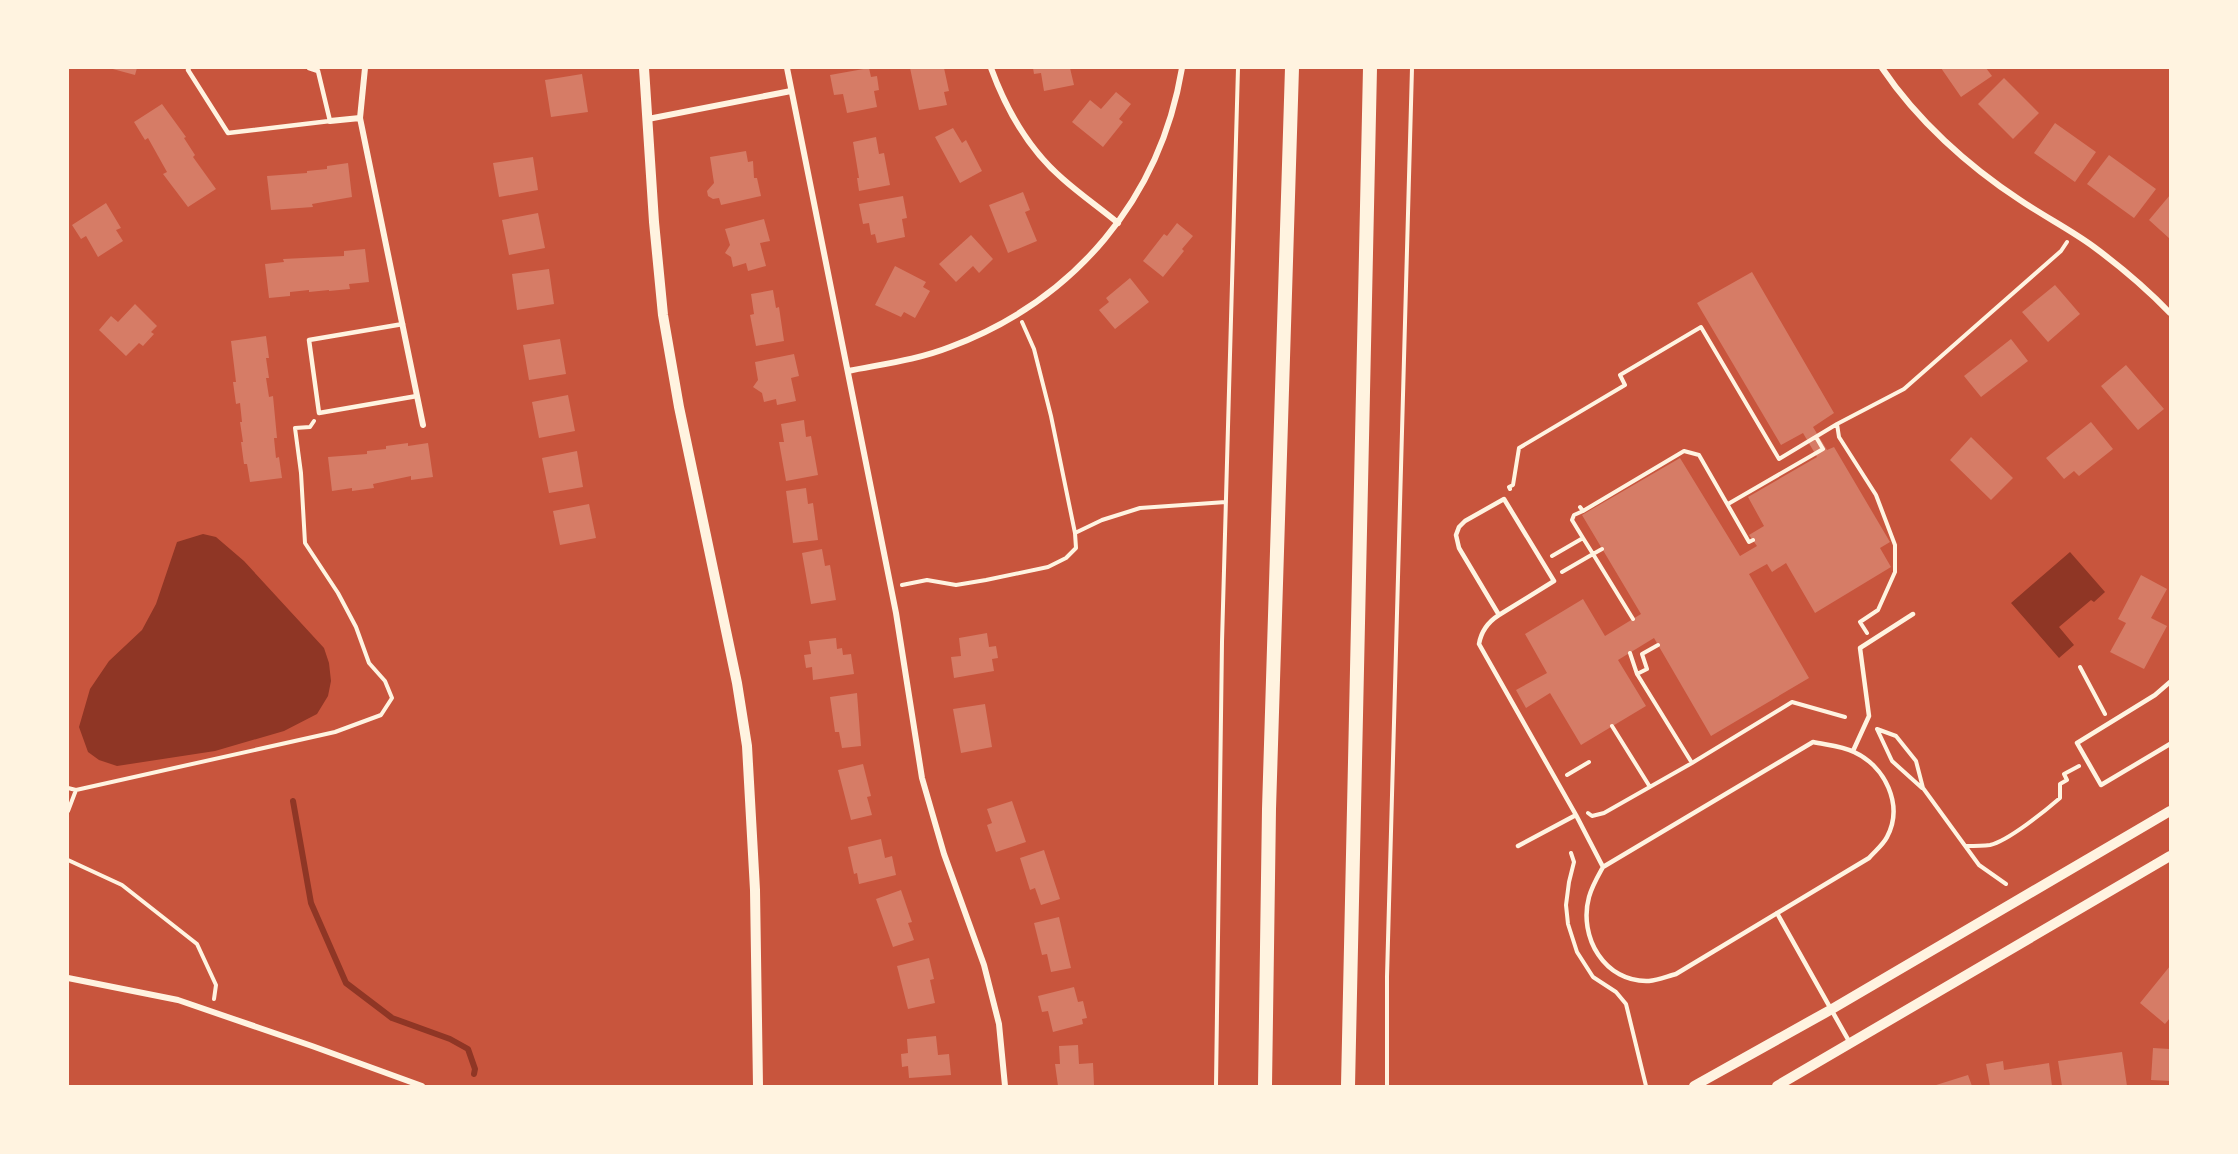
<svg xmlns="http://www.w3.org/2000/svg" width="2238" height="1154" viewBox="0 0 2238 1154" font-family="Commissioner,sans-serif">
<rect width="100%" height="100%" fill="#c8553d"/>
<!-- water -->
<path fill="#8f3625" d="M203,534L216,537L244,561L324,648L329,663L331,681L328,696L317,714L284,731L215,751L117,766L99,760L88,752L79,727L90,689L109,661L142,630L156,604L177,542Z
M2070,552L2105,592L2094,602L2091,600L2059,627L2074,645L2059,658L2011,603Z"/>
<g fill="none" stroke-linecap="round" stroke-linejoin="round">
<!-- stream -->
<path stroke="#8f3625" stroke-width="6" d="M293,801L311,903L346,983L392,1018L450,1039L468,1049L475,1069L474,1074"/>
</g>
<!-- building -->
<path fill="#d67c66" d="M109,68H137L135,75Z
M869,68L871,77L877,76L879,90L874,91L877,107L847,113L843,94L834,95L830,75Z
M910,68H944L949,91L944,92L947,105L919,110Z
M1033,68H1070L1074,85L1044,91L1041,73L1034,74Z
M1941,68H1986L1992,76L1961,97Z
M582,74L588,112L551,117L545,80Z
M2004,78L2039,113L2013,139L1978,104Z
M1116,92L1131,104L1119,119L1123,122L1103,147L1072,122L1090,100L1101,109Z
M162,104L186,137L184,138L195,155L193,157L216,189L188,207L163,174L167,172L148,138L145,140L134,122Z
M2055,123L2096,152L2075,182L2034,153Z
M953,128L962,143L966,140L982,171L960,183L935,137Z
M876,137L879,154L884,153L890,185L859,191L857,178H859L853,142Z
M746,151L748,162L753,161L754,178H757L761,196L721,205L719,198L713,199L708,196L707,191L714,183L710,157Z
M2109,155L2156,189L2134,218L2087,184Z
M533,157L538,190L499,197L493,163Z
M348,163L352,197L312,204L313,207L271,210L267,176L307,173V171L327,169V166Z
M1023,192L1030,210L1025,212L1037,241L1008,253L989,205Z
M2170,195V239L2149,220Z
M903,196L907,218L902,219L905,237L877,243L875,234L871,235L869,223L863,224L859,204Z
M106,203L121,228L116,230L123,241L98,257L86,236L81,239L72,225Z
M538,213L545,248L509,255L502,220Z
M764,219L770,241L760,243L766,266L748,271L746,263L733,267L731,257L725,253L730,245L725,229Z
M1177,223L1193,236L1182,249L1184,251L1163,277L1143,261L1164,234L1167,236Z
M971,235L993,259L979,273L973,266L956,282L939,264Z
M365,249L369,282L349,284L350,289L329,291V290L309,292V290L290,292V296L269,298L265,264L284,262L283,259L344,256V251Z
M895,266L926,282L923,287L930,291L915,318L904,312L901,317L875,305Z
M549,269L554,304L517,310L512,274Z
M1752,272L1834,413L1813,427L1827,450L1834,447L1890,542L1880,548L1891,567L1815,613L1786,563L1772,572L1767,564L1749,574L1809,678L1711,736L1654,638L1618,660L1646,706L1581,745L1550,693L1526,708L1516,690L1547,673L1525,634L1583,599L1605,636L1641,614L1582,515L1680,458L1740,556L1757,546L1749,535L1764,526L1748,497L1817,457L1803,433L1781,445L1697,303Z
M1130,278L1149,302L1115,329L1099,310L1109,302L1106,298Z
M2055,285L2080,314L2048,342L2022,312Z
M773,290L776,308L779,307L784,341L756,346L750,315L754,314L751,294Z
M135,304L157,326L151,332L154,334L143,346L139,343L126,356L99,330L111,316L118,322Z
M266,336L269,358H266L269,378H266L269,397L273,396L277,438H274L276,458L279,457L282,478L250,482L247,464H244L241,442H243L240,422H242L240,403L236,404L233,382H236L231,341Z
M560,339L566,374L529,380L523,345Z
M2011,339L2028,361L1981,397L1964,376Z
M794,354L799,376L791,378L796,401L777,405L776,399L764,402L762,393L753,387L758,380L755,362Z
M2126,365L2164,409L2138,430L2101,386Z
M568,395L575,431L539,438L532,402Z
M804,420L806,437L811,436L818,475L786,481L779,442H784L781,424Z
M2091,422L2113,449L2079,476L2074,471L2064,479L2046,458Z
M1971,437L2013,478L1991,500L1950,460Z
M408,443V446L428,443L433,477L411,480V476L373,484L374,488L352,491V488L332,491L328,457L367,454V451L386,449V446Z
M577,451L583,487L549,493L542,458Z
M806,488L808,504L813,503L818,540L793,543L786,491Z
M589,504L596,538L560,545L553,511Z
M822,549L825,566L830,565L836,600L811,604L802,553Z
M2141,575L2167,589L2151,618L2167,626L2144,669L2110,652L2126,623L2118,619Z
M987,633L989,647L996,646L998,658L992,659L994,671L954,678L951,657L961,656L959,638Z
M836,638L837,649L842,648L843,655L851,654L854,674L813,680L812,667L806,668L804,655L811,654L809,641Z
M857,693L861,746L842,748L839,732H835L830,697Z
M985,704L992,747L961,753L953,709Z
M863,764L871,796L867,797L872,815L851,820L838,770Z
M1012,801L1026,842L996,852L987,825L992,823L987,809Z
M881,839L885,858L892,856L896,875L859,884L857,873L854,874L848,847Z
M1044,850L1060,899L1041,905L1035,888L1030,890L1020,858Z
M901,890L912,922L908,923L914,940L893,947L876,899Z
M1059,917L1071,968L1051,972L1047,954L1042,955L1034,923Z
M929,958L934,979L930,980L935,1003L908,1009L897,966Z
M2170,966V1018L2165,1024L2140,1003Z
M1074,987L1078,1002L1083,1001L1087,1018L1082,1019L1083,1024L1053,1032L1048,1011L1042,1012L1038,996Z
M936,1036L938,1055L949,1054L951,1075L909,1078L908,1066L902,1067L901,1054L908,1053L907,1039Z
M1078,1045L1079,1064L1093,1063L1094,1085L1058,1086L1055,1064H1060L1059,1046Z
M2153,1048L2170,1049V1081L2151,1080Z
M2122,1052L2127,1086H2062L2058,1061Z
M2003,1061L2004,1070L2049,1063L2052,1086H1990L1986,1064Z
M1968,1075L1972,1086H1933Z"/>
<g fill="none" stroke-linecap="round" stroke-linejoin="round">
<!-- path -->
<path stroke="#fff3e0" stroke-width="4" d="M1510,489L1509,487L1513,485L1519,448L1625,385L1620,375L1701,327L1779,459L1837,424
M1728,504L1823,449L1816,437
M1580,507L1583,511L1574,515L1572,520L1583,538
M1583,511L1684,451L1699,455L1749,542L1753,540
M1075,533L1102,520L1140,508L1226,502
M1552,556L1583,538L1593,554L1602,549
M1562,572L1593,554L1633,619
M902,585L927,580L956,585L986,580L1048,567L1066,558L1076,548L1075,533L1051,416L1034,349L1022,322
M1867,633L1860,622L1878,610L1895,572V545L1876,495L1839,437L1837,424L1904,389L2061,251L2067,242
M1630,653L1637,674L1692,763
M2080,667L2105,714
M1637,674L1647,669L1642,654L1658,645
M1612,726L1650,787
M1877,729L1896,736L1916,761L1923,788L1979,865L2006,884
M1877,729L1892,761L1922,788
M1567,775L1589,762
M68,788L76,790
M68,811L76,790L335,732L381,715L392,698L385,681L369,663L356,627L338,593L305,543L301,473L295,428L310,427L314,421
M1588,813L1592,816L1604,813L1692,763L1792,702L1845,717
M1966,846C1974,846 1982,846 1990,845C2008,841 2045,811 2060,798V784L2067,780L2064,774L2079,766
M1571,853L1574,862L1569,882L1566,905L1568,924L1577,952L1593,977L1616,992L1626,1004L1646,1086
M68,860L122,885L197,944L216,985L214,999
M1216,1086L1222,642L1238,68
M1387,1086V977L1412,68"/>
<!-- service -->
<path stroke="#fff3e0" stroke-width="4.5" d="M189,68L188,70L228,133L330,121L318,71L309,68
M403,324L309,340L319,413L417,396
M1499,615L1459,548L1456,535L1459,527L1465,521L1504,499L1554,581L1499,615C1488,622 1481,632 1479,644L1576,815L1603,867L1813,742C1827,745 1842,746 1854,752C1885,766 1904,805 1887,837C1883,845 1875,851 1869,858L1676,974C1668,976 1658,980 1649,981C1605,983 1578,937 1589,897C1592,886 1598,876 1603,867
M2170,682L2155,695L2077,743L2101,785L2170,744
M1853,751L1869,716L1860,648L1913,614
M1518,846L1576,815
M1777,913L1850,1043"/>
<!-- minor -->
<path stroke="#fff3e0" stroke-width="6" d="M365,68L360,118L423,425
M787,68L896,613L922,778L944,854L984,965L999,1024L1005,1086
M991,68C1006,109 1029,150 1063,179C1081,195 1100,208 1118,223
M1882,68C1917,120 1968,166 2020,200C2045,217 2071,230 2094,247C2121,267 2147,289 2170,313
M648,119L791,91
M330,121L360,118
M848,371C883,364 917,360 950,347C1075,300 1160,199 1182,68
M68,978L178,1000L312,1046L422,1086"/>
<!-- tertiary -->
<path stroke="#fff3e0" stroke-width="10" d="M644,68L654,222L663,315L679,407L737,683L747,746L755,890L758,1086
M1694,1086L1832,1009L2170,811
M1777,1086L2170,856"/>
<!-- trunk -->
<path stroke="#fff3e0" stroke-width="14" d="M1265,1086L1269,809L1292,68
M1348,1086L1370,68"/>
</g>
<!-- border -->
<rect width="2238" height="1154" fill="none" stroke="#fff3e0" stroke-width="138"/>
</svg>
